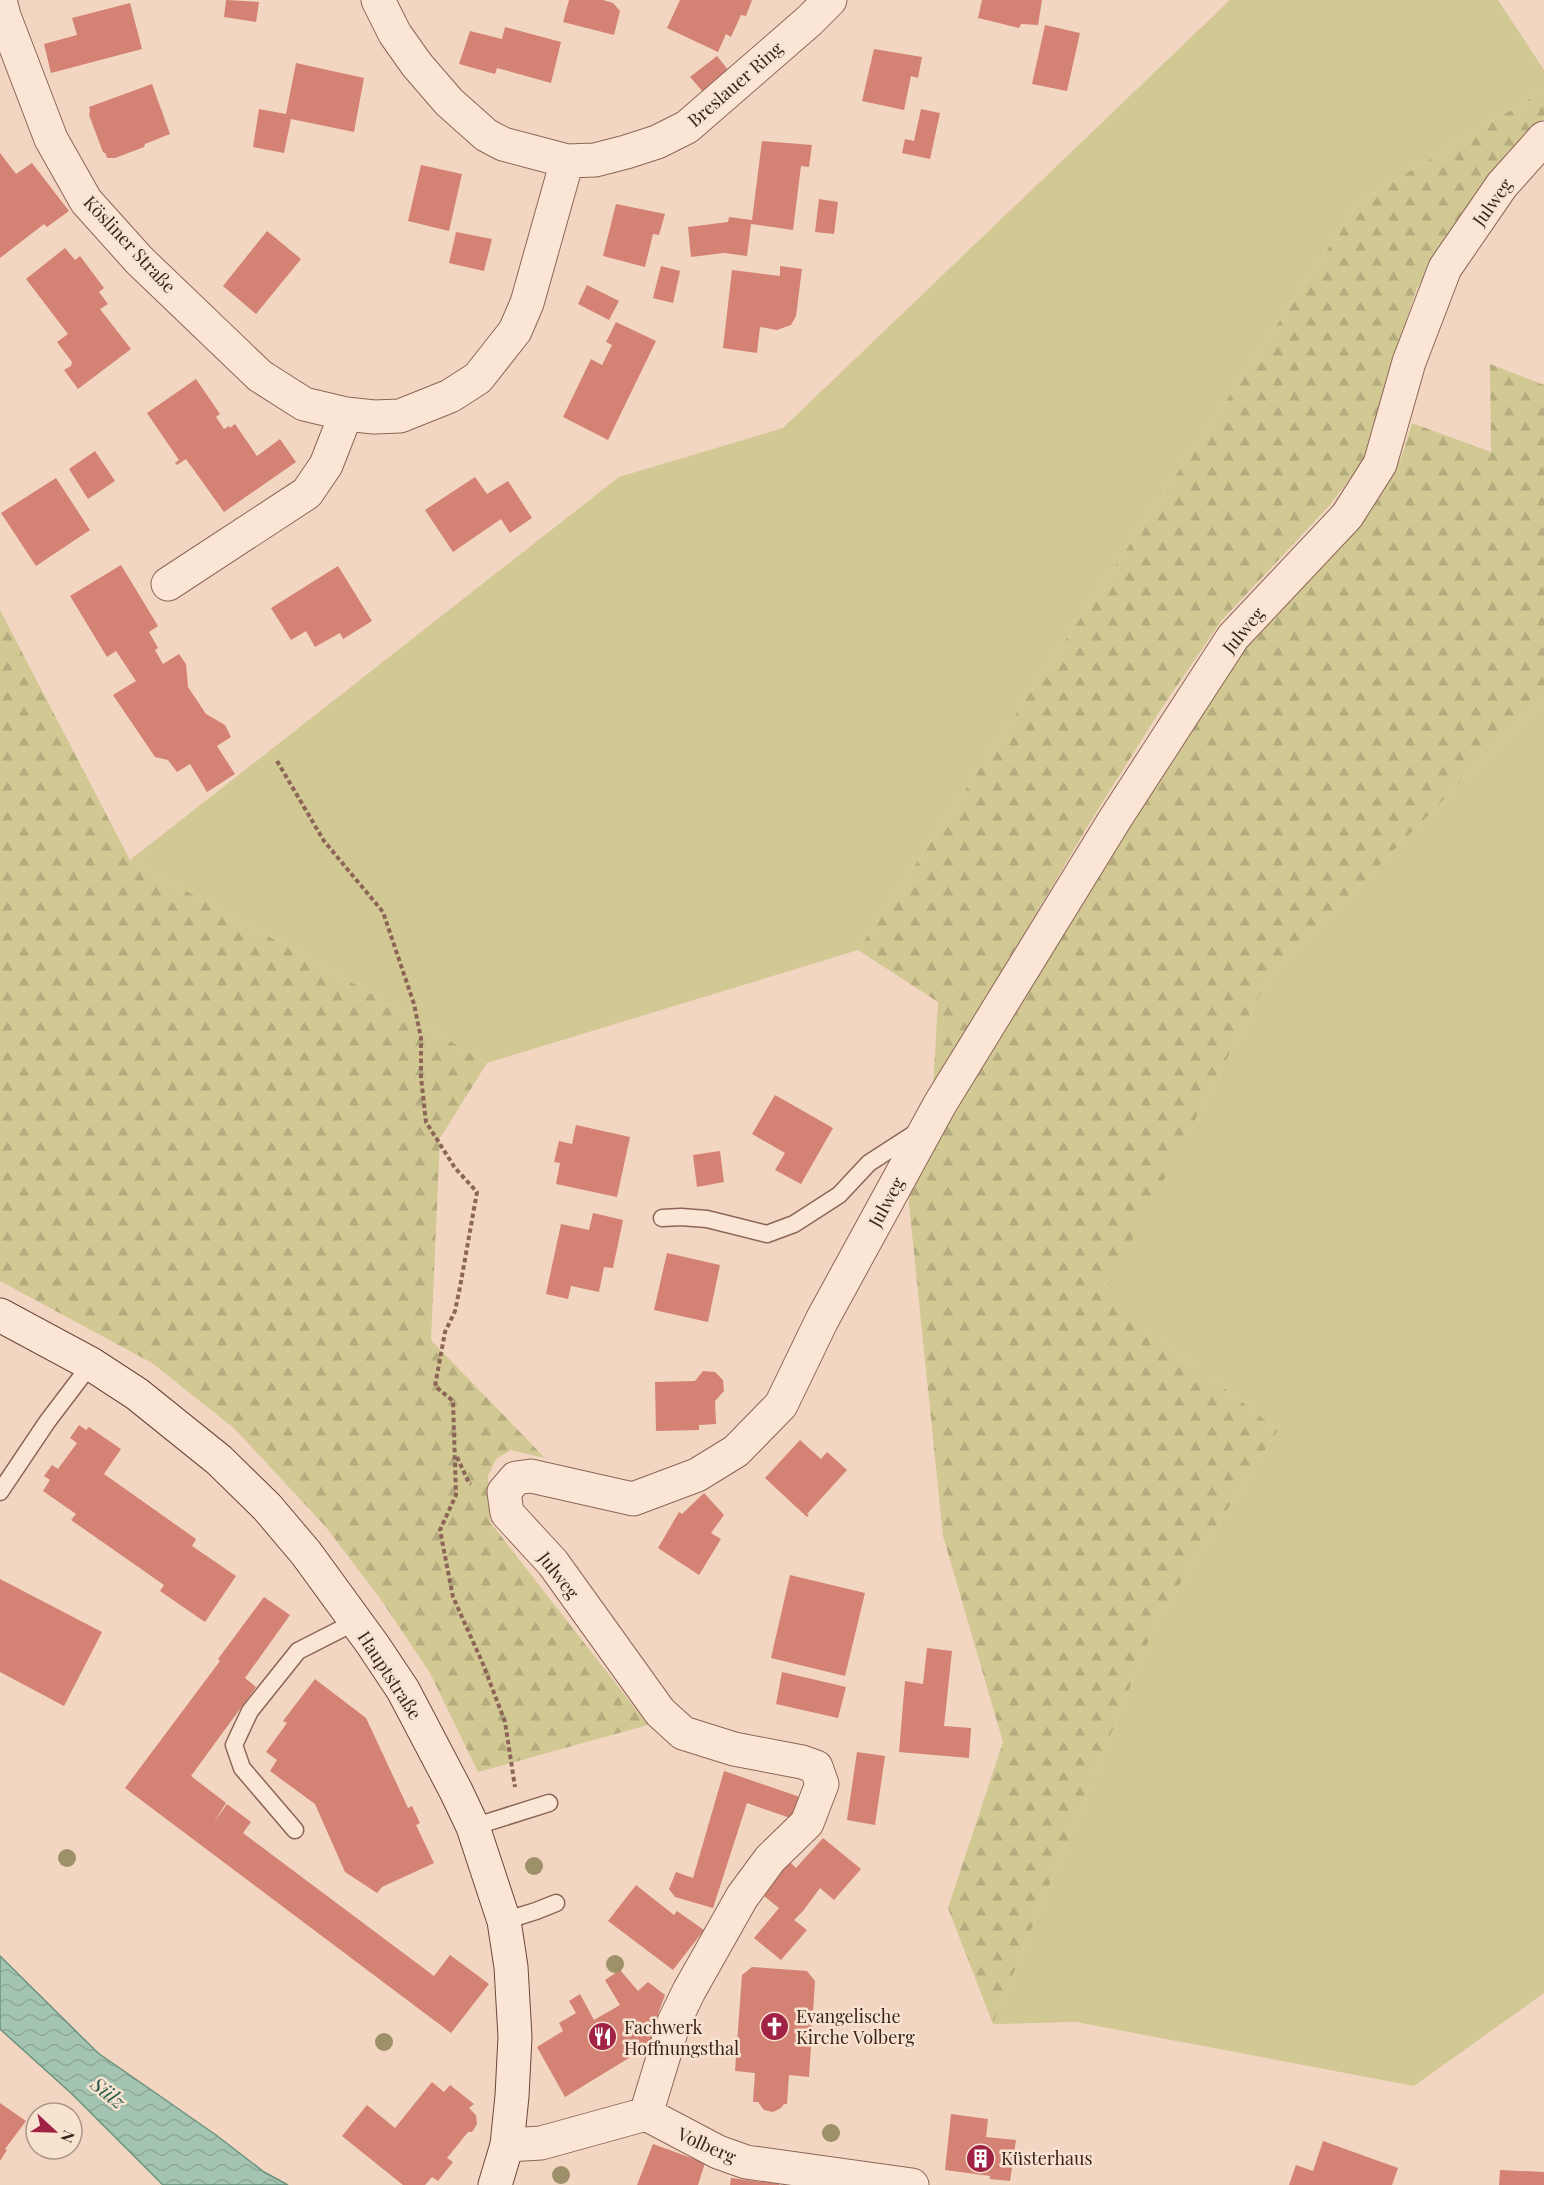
<svg xmlns="http://www.w3.org/2000/svg" width="1544" height="2185" viewBox="0 0 1544 2185" font-family="'Playfair Display',serif">
<defs>
<pattern id="forest-firs" width="22" height="20" patternUnits="userSpaceOnUse" patternTransform="scale(1.5)"><rect width="22" height="20" fill="#d1c894"/><path d="M5 1l3.5 6h-7zM16 11l3.5 6h-7z" fill="#b4ac7f"/></pattern>
<pattern id="water-waves" width="16" height="10" patternUnits="userSpaceOnUse" patternTransform="scale(1.5)"><rect width="16" height="10" fill="#a4c4b2"/><path d="M0 5q4-4 8 0t8 0" fill="none" stroke="#8ea898"/></pattern>
</defs>
<rect width="100%" height="100%" fill="#f2d6c1"/>
<!-- green -->
<path fill="#d1c894" d="M1230,0H1498L1544,70V90L1359,202L858,950L487,1063L346,979L130,860L619,477L783,428Z
M1544,697V1993L1414,2086L1076,2022L993,2024L1158,1618L1278,1430L1103,1294L1269,978Z"/>
<!-- forest -->
<path fill="url(#forest-firs)" d="M1544,90V119L1500,162L1469,203L1417,288L1387,378L1384,405L1364,460L1330,505L1222,620L1163,706L1092,819L933,1088L938,1002L858,950L1359,202Z
M1490,364L1544,385V697L1269,978L1104,1294L1278,1430L1158,1618L993,2024L948,1908L1003,1742L943,1536L908,1194L1079,897L1244,645L1382,494L1401,458L1412,423L1491,452Z
M0,610L130,860L346,979L487,1063L440,1138L431,1340L545,1458L511,1450L496,1459L488,1476L490,1522L648,1725L478,1772L430,1673L382,1601L325,1526L235,1429L152,1363L0,1281Z"/>
<!-- water -->
<path fill="url(#water-waves)" stroke="#6a937e" stroke-width="1.5" d="M0,1956L98,2053L216,2135L264,2172L288,2185H163L72,2094L0,2029Z"/>
<!-- building -->
<path fill="#d38274" d="M226,0L259,2L256,22L224,17Z
M569,0H603L613,3L620,11L614,35L563,22Z
M680,0H752L746,16L741,15L731,37L726,34L718,52L667,28Z
M982,0H1042L1038,25L1021,24L1019,28L978,18Z
M130,3L142,49L51,73L44,44L77,35L72,18Z
M1045,25L1080,33L1067,91L1032,84Z
M505,27L561,42L551,83L497,68L495,74L459,64L470,31L502,39Z
M874,49L922,57L918,78L911,76L904,110L862,101Z
M717,56L729,71L703,92L690,77Z
M296,63L364,78L354,132L291,119L284,153L253,147L259,109L286,114Z
M152,84L170,134L145,144L144,147L115,158H107L106,154L103,152L89,115L90,111L89,107Z
M921,109L940,113L930,159L902,153L905,139L914,141Z
M762,141L812,145L809,167L801,166L793,230L751,224L747,256L724,253L691,257L688,227L728,222L729,217L752,220Z
M0,153L16,174L32,163L69,211L47,227L44,224L0,258Z
M421,165L462,174L449,231L408,221Z
M819,199L838,202L834,234L815,232Z
M616,204L665,214L659,235L653,234L645,267L603,256Z
M267,231L301,259L256,314L223,286Z
M456,232L492,239L484,271L449,263Z
M65,248L75,260L80,256L104,288L99,292L108,304L100,309L131,349L78,389L64,370L71,366L72,362L57,342L68,334L26,279Z
M661,266L680,271L673,303L653,298Z
M780,266L802,269L796,316L791,325L777,330L760,327L757,353L723,348L732,270L780,276Z
M587,285L619,301L609,320L578,304Z
M616,322L656,341L608,440L563,417L591,359L602,365L612,345L606,342Z
M196,379L220,414L216,417L224,429L229,426L230,428L235,424L257,456L280,439L296,462L224,512L186,459L177,465L175,463L179,460L147,413Z
M95,451L115,481L88,499L69,469Z
M475,477L487,494L508,481L532,518L510,533L501,519L453,552L425,510Z
M56,478L90,530L36,566L1,513Z
M121,565L158,626L149,632L158,648L155,650L163,664L179,654L186,664L188,687L206,714L225,725L231,737L217,746L235,774L207,792L190,764L177,772L168,760L155,757L113,695L136,681L116,651L107,657L70,596Z
M338,566L372,621L343,639L340,633L315,647L306,631L291,640L271,608Z
M775,1095L833,1128L801,1184L775,1170L785,1153L752,1134Z
M576,1125L630,1137L617,1197L556,1184L560,1163L554,1162L559,1141L572,1144Z
M720,1151L724,1182L697,1187L693,1155Z
M593,1213L623,1220L613,1268L604,1267L599,1292L571,1286L568,1299L546,1294L561,1224L589,1230Z
M667,1253L720,1265L708,1322L654,1310Z
M703,1371L715,1372L723,1380L724,1391L715,1401L716,1424L699,1425V1430L656,1431L655,1382L695,1381Z
M79,1425L86,1430L89,1427L121,1449L104,1474L196,1539L192,1546L236,1576L205,1622L160,1591L164,1585L71,1520L76,1514L43,1491L50,1480L44,1476L52,1465L58,1469L77,1443L70,1438Z
M800,1440L821,1459L827,1452L847,1470L807,1514L809,1515L807,1517L765,1478Z
M704,1493L724,1515L711,1533L721,1539L699,1575L658,1548L679,1512L682,1514Z
M790,1575L865,1593L845,1676L771,1658Z
M0,1579L102,1632L64,1706L0,1672Z
M264,1597L290,1615L245,1678L256,1687L191,1776L226,1803L213,1824L227,1804L251,1822L243,1833L434,1976L450,1955L489,1984L451,2033L125,1788L220,1661L218,1659Z
M927,1648L952,1651L944,1726L971,1728L969,1758L899,1752L905,1681L923,1684Z
M782,1672L846,1687L838,1718L776,1704Z
M315,1679L366,1718L408,1808L412,1806L420,1823L416,1825L434,1863L382,1887L377,1893L345,1872L315,1804L270,1771L277,1760L266,1752L287,1723L283,1721Z
M857,1752L885,1756L875,1825L847,1820Z
M724,1771L800,1797L793,1819L747,1803L713,1908L675,1897L669,1889L676,1872L693,1878Z
M823,1838L861,1869L834,1900L820,1888L803,1911L794,1920L807,1930L781,1960L754,1938L779,1908L760,1893L787,1859L796,1868Z
M636,1885L674,1915L677,1911L704,1930L673,1970L608,1921Z
M752,1967L807,1971L815,1981L809,2077L789,2075L787,2104H784L781,2108L773,2112L764,2110L758,2102H753L755,2073L735,2071L742,1975Z
M620,1970L638,1991L648,1982L665,1995L658,2014L652,2044L565,2097L537,2047L563,2031L559,2023L576,2013L569,2001L580,1994L594,2020L620,2005L605,1980Z
M432,2082L444,2092L450,2085L474,2104L469,2108L476,2115L477,2124L472,2132H468L447,2158L453,2162L438,2181L432,2177L425,2185H403L342,2136L367,2105L395,2128Z
M0,2103L26,2121L5,2149L7,2150L0,2161Z
M951,2114L988,2119L986,2137L1016,2140L1010,2181L990,2179V2176L945,2170Z
M1323,2141L1398,2168L1392,2185H1289L1296,2165L1313,2171Z
M653,2144L705,2163L698,2185H637Z
M1500,2170L1544,2172V2185H1499Z
M731,2178L779,2184V2185H730Z"/>
<g fill="none" stroke-linecap="round" stroke-linejoin="round">
<defs>
<path id="service" d="M662,1218L681,1217L707,1219L767,1234L794,1224L839,1195L869,1163L917,1132
M0,1492L47,1422L91,1364
M473,1827L549,1803
M295,1830L242,1768L234,1745L250,1711L298,1651L355,1622
M504,1921L536,1911L556,1903"/>
<path id="minor" d="M0,0L4,16L51,139L86,201L139,260L260,376L304,404L346,414L374,417L400,416L450,396L478,378L515,331L527,303L567,161
M378,0L395,34L417,65L449,102L486,135L503,144L567,161L595,160L626,152L657,142L687,127L809,21L830,0
M168,584L307,493L326,465L346,414
M646,2114L674,2022L689,1991L742,1897L770,1859L807,1823L822,1784L816,1767L802,1762L734,1749L683,1733L660,1712L553,1563L507,1513L504,1492L516,1478L531,1476L633,1499L697,1475L736,1451L781,1405L822,1320L940,1104L1115,819L1233,637L1347,516L1380,464L1409,362L1445,268L1502,185L1544,138
M507,2145L541,2143L646,2114L718,2152L746,2162L912,2185"/>
<path id="secondary" d="M0,1315L91,1364L137,1394L219,1460L267,1507L306,1553L373,1645L403,1690L456,1791L473,1827L504,1921L511,1967L515,2037L512,2096L507,2145L495,2185"/>
</defs>
<!-- service casing -->
<use href="#service" stroke="#8d6557" stroke-width="19"/>
<!-- minor casing -->
<use href="#minor" stroke="#8d6557" stroke-width="35"/>
<!-- secondary casing -->
<use href="#secondary" stroke="#6e463a" stroke-width="35"/>
<!-- path -->
<path stroke="#8d6557" stroke-width="4" stroke-dasharray="4.5 3" stroke-linecap="butt" d="M277,761L324,841L383,912L414,1004L421,1038V1077L426,1122L455,1168L477,1192L460,1287L455,1311L445,1332L435,1386L453,1401L456,1495L440,1530L453,1597L483,1664L505,1722L515,1787
M457,1457L469,1483L471,1484"/>
<!-- service -->
<use href="#service" stroke="#fbe6d5" stroke-width="16"/>
<!-- minor -->
<use href="#minor" stroke="#fbe6d5" stroke-width="33"/>
<!-- secondary -->
<use href="#secondary" stroke="#fbe6d5" stroke-width="33"/>
</g>
<!-- trees -->
<g fill="#9e9169">
<circle cx="67" cy="1858" r="9"/>
<circle cx="534" cy="1866" r="9"/>
<circle cx="615" cy="1964" r="9"/>
<circle cx="384" cy="2042" r="9"/>
<circle cx="831" cy="2133" r="9"/>
<circle cx="561" cy="2175" r="9"/>
</g>
<!-- icons -->
<defs>
<symbol id="church-disc" viewBox="-11 -11 22 22"><circle r="9.5" fill="#a12244" stroke="#f8e3d1"/><path d="M-1.2-6h2.4v3.5h3.3v2.4h-3.3V6h-2.4V-.1h-3.3v-2.4h3.3Z" fill="#fff"/></symbol>
<symbol id="restaurant-disc" viewBox="-11 -11 22 22"><circle r="9.5" fill="#a12244" stroke="#f8e3d1"/><path d="M-5-6h1v4h1v-4h1v4h1v-4h1v5L-1.5 .5V6h-2V.5L-5-1ZM5-6V6H3V1.5H1.5Q1.5-4 5-6Z" fill="#fff"/></symbol>
<symbol id="building-disc" viewBox="-11 -11 22 22"><circle r="9.5" fill="#a12244" stroke="#f8e3d1"/><path d="M-4-6H4V6H1V3H-1V6H-4ZM-2.5-4.3h1.7v1.8h-1.7ZM.8-4.3h1.7v1.8H.8ZM-2.5-1h1.7V.8h-1.7ZM.8-1h1.7V.8H.8Z" fill="#fff"/></symbol>
</defs>
<g fill-rule="evenodd">
<use href="#church-disc" x="758" y="2010" width="33" height="33"/>
<use href="#restaurant-disc" x="586" y="2020" width="33" height="33"/>
<use href="#building-disc" x="964" y="2142" width="33" height="33"/>
</g>
<g text-anchor="middle" dominant-baseline="central" stroke-width="5" stroke-linejoin="round" paint-order="stroke">
<!-- street labels -->
<g font-size="18" fill="#3b231c" stroke="#f8e3d1">
<text transform="translate(735 84) rotate(-41)">Breslauer Ring</text>
<text transform="translate(1492 202) rotate(-54)">Julweg</text>
<text transform="translate(130 244) rotate(47)">Kösliner Straße</text>
<text transform="translate(1243 630) rotate(-50)">Julweg</text>
<text transform="translate(886 1202) rotate(-61)">Julweg</text>
<text transform="translate(559 1575) rotate(52)">Julweg</text>
<text transform="translate(390 1675) rotate(57)">Hauptstraße</text>
<text transform="translate(707 2145) rotate(24)">Volberg</text>
</g>
<!-- poi labels -->
<g font-size="18" fill="#3b231c" stroke="#f8e3d1" text-anchor="start">
<text x="796" y="2016">Evangelische<tspan x="796" dy="21">Kirche Volberg</tspan></text>
<text x="624" y="2027">Fachwerk<tspan x="624" dy="21">Hoffnungsthal</tspan></text>
<text x="1001" y="2158">Küsterhaus</text>
</g>
<!-- water labels -->
<g font-size="20" font-style="italic" fill="#2a5c4c" stroke="#f8e3d1">
<text transform="translate(109 2092) rotate(39)">Sülz</text>
</g>
</g>
<!-- north arrow -->
<g transform="translate(54 2131) rotate(112)"><circle r="28" fill="#f8e3d1" stroke="#ac9689" stroke-width="1.5"/>
<path d="M0-4.5L10 22L0 15L-10 22Z" fill="#a12244"/>
<text y="-9" font-size="16" font-weight="bold" text-anchor="middle" fill="#3b231c">N</text>
</g>
</svg>
